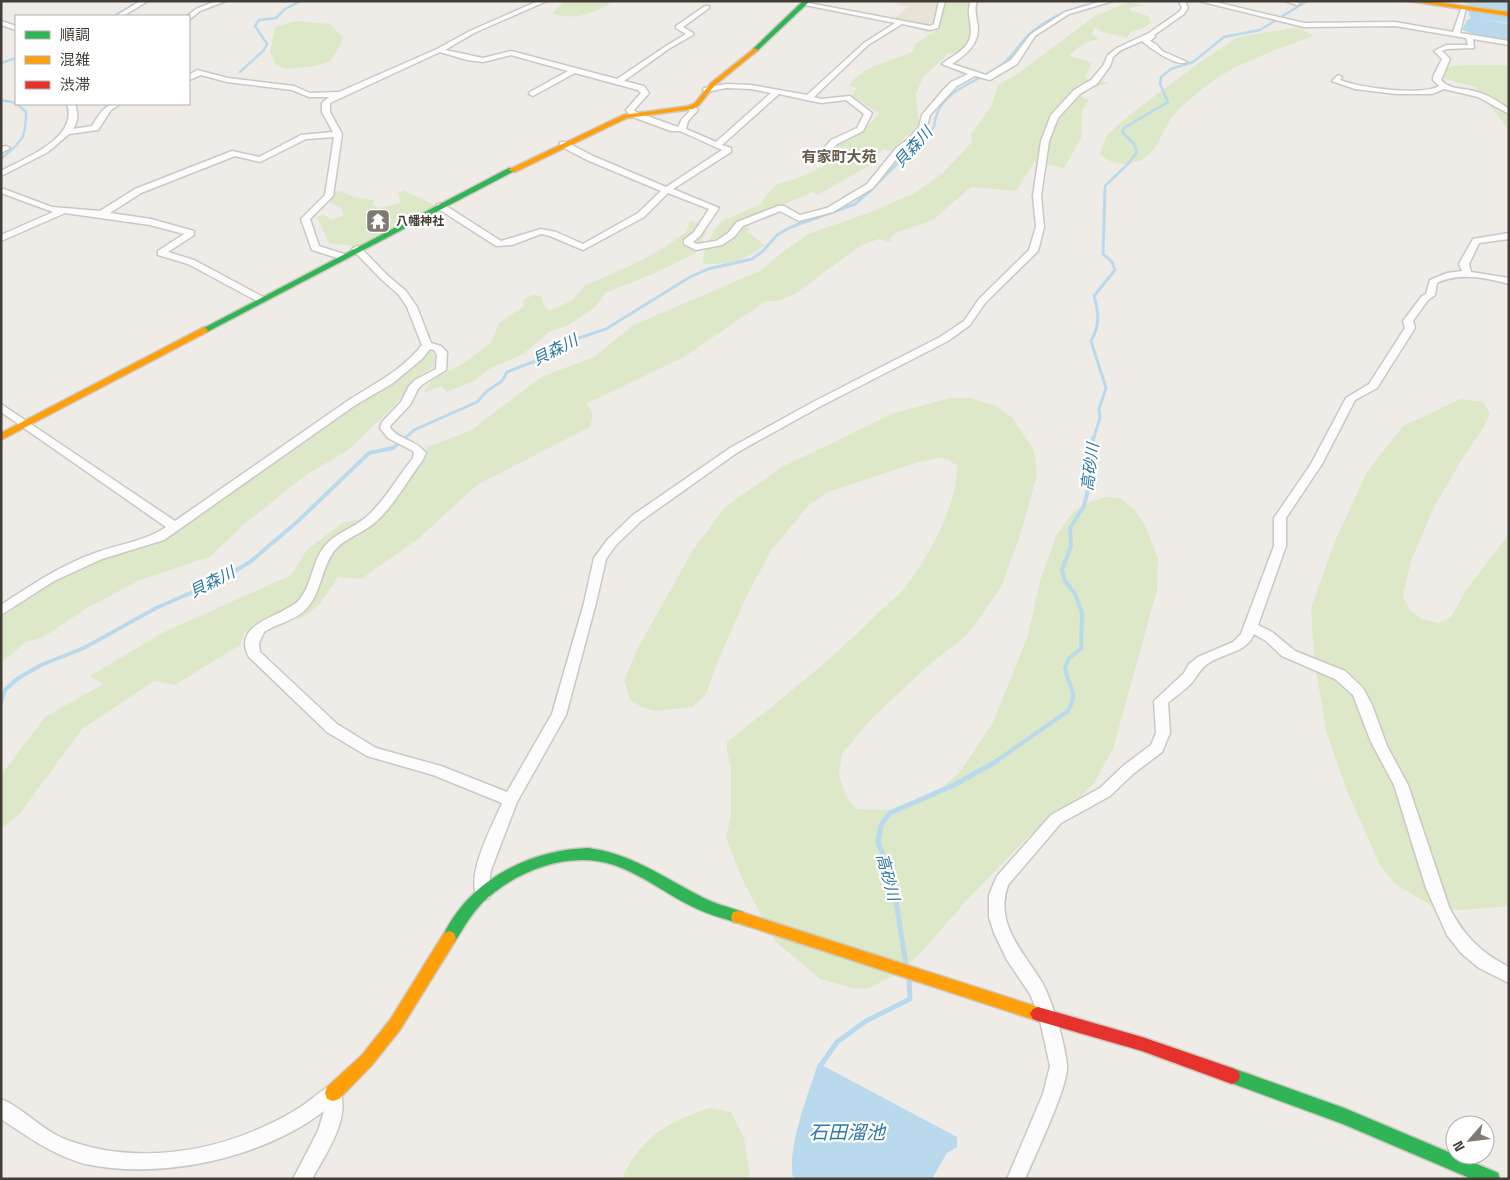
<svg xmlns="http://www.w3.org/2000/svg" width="1510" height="1180" viewBox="0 0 1510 1180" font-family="'Space Grotesk','Noto Sans JP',sans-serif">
<rect width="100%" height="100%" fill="#efece8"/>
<!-- education -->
<path fill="#e9e3d7" d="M886,1H940L936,12L934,26L927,27L893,20L908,7Z"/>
<!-- green -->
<path fill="#dde8c8" d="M565,1H613C597,13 574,21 554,14L553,12Z
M944,1H972C966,11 971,18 971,29C971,37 966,44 962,51L948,54L923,77L916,94L919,125L890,151L883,149L869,166L817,195L812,192L738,225L750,229L747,232L765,245C744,262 729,264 703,264L704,252L714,231L722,221L761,204L768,193L778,184L803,176L823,166L839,143L865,129L879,113L852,96L857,88L849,86C860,67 893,60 913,52L916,43L939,29Z
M1129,2L1145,6L1131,7L1129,10L1148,16L1151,22L1147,26L1129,33L1128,38L1103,32L1094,27L1092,34L1101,39C1086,41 1080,45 1069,56L1092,62L1085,78L1109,83L1071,92L1089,100L1082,110L1081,138L1064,168L1034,162L1016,191L971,187L933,220L893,234L890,242L879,239L861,245L795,294L778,301H766L684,357L586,404L593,414L590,427L477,485L418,539L361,579L338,577L319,605L299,620L288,609L244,633L240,645L175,685L154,681L82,729L19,815L1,829V775L45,717L103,684L90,676L162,633L291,575L307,550L342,523L384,514L424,459L427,447L470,431L543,376L594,357L633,325L760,271L776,257L808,234L868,213L913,194L943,173L972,142L971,134L991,107L998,85L1020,72L1095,16Z
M296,21L330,24L343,37L340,47L330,61L316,66L286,69L276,64L270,52L275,27Z
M1294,28L1302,29L1313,36C1275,50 1224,67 1194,96C1186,103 1176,111 1170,120C1161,133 1157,153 1141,160C1127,167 1110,165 1100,153L1107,135L1128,116L1196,65L1238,37Z
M1463,65H1509V131L1476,87L1445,79L1433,72L1436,69Z
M403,190L437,206L359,247L329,243L317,217L324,215L332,220L344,215L341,208L330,202L335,192L342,191L354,197L374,200L373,205L379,208L401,203L398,193Z
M690,221L709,225L696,253L657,272L607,292L595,307L569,325L549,332L523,354L491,368L474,381L447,392L441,386L423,393L433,379L462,364L490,344L499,323L524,306L523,300L533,295L541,296L544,305L549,311L573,300L584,286L636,263L665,247L686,232Z
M430,350L436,358L434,366L414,379L397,403L348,450L303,477L242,526L211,556L140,580L87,608L42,638L26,642L1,663V618L53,581L98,560L162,540L353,406L390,383Z
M950,398H969L994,405L1012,417L1034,450L1037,475L1019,539L1001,587L969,633L927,667L873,717L842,754L839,775L846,796L856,809L888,810L934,794L960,772L993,722L1027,638L1041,578L1056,536L1074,511L1093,501L1106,497L1120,498L1134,509L1145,525L1158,559L1157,590L1113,749L1094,783L1067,811L1028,837L966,901L917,957L893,976L867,989L852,988L820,979L776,942L744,883L726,838L731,815V768L727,751V742C778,702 829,662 875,616C886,605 901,594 910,581C932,550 957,504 957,466L948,459L939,458L915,463L828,492L809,505L772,549L748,593L717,663L706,694L692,707L655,711L642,707L630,700L624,680L639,646L693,550L726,506L782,467L894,413Z
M1461,399L1483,402L1490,413L1484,427L1461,461L1434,507L1411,561L1403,596L1410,610L1422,619L1439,623L1451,617L1466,590L1509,534V906L1464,910L1435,908L1395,884L1380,865L1347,791L1326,731L1314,658L1311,608L1335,541L1367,472L1403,426Z
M709,1108L731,1112L744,1138L750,1179H622C641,1136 667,1123 709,1108Z"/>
<!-- water -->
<path fill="#b9daec" d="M1455,1H1509V23L1484,19L1509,24V41L1482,37L1462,30L1467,20L1471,18L1468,14L1470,12L1469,4Z
M818,1063L957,1137V1147L947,1153L932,1179H793C787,1145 808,1096 818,1063Z"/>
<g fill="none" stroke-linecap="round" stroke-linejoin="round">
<!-- stream-far3 -->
<path stroke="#b9daec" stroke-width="2.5" d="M114,16L133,5
M1,63L16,58
M240,72L264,50L267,44L255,26L259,20L276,18L285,9L301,1
M1,100L16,103
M1,159C21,141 26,141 26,112L17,104
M869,192L934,127C937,88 979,83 1004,63C1015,54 1021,40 1032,32C1053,14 1075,8 1101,1
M1105,192V186L1128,164L1137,152L1134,144L1122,132L1124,128L1168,102L1160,84L1161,77L1171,69L1193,62L1224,37L1260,30L1307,1"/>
<!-- stream-far2 -->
<path stroke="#b9daec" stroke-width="3" d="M403,440L414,430L477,402L487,391L502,381L507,372L538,360L576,339L606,329L690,277L708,269L752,259L763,251L777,235L791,227L855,204L871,190
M1093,440L1100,418L1099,409L1106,388L1091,341C1100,325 1099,313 1094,296L1115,270L1112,262L1103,254L1105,190"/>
<!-- stream-far1 -->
<path stroke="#b9daec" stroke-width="4" d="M1,702L5,690L17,679L41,665L84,648L156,608L216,582L250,562L298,521L369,453L393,448L404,438
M995,762L1068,711C1080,690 1067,687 1065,667L1069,658L1081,649L1082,613L1075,594L1065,581L1062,570L1071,546L1070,528L1084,506L1092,474L1093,438"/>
<!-- stream -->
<path stroke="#b9daec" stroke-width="5" d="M906,965L893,882L878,842L881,825L890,813L954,785L997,761
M821,1068V1065L837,1042L866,1021L910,999L909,980"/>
<defs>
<path id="street" d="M140,1H148L123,16H116Z
M216,1H226L200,11L189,20V16H187L196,9Z
M538,1H547L474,33L445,50L483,58L511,51L617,79L666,46L686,34L676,28V26L705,6H709V8L683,27L693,33V35L670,48L624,81L644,86L649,93L634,110L636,112L678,127L682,119L690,111L687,108L688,106H694L698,110L688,121L686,129L716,142L771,93L751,89L726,88L707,92L703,90L704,88L726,84L751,85L807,95L864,43L895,23L805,5L803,4V2L930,26L934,24L939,1H945L938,28L930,30L902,24L868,45L814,97L821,99L850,96L872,113L863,131L837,144L821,162L814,160L831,140L857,128L864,114L846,100L821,103L779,94L722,145L731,148V152L673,189L719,208L700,236L693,242L697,244L716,241L728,233L737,222L778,206H784L800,215L827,208L867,184L897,147L907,140L919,127L922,115L944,89L951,82L968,74L942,64C950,57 961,53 967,44C977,30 964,15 971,1H977C974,9 976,14 977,21C982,42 967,54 952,64L986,75L1011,60L1031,34L1065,12L1102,1H1113L1069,14L1035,36L1017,64L990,80L975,76L957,86L930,115L926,130L913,144L903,151L873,188L833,212L799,221L780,211L743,226L734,237L722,245L696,250L684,244V240L694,232L709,209L668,193L644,217L583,250L550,236L541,234L512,245L496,246L437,208V204H443L501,241L541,229L556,232L583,244L638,213L661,191L587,160L560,146V142H566L593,156L666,187L722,150L680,131H671L630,116L626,110L641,93L638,90L575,73L533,96L529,94L530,92L568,71L511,55L483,62L467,60L440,52L330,103V112L342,134L333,196L310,219L319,246L347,255V259H341L312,250L301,219L325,195L334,137L306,139L260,162L235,156L141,193L110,213L151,219L194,231V235L168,252L194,260L265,298V302H259L188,264L158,255V251L184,234L150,225L65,213L1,241V235L53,212L1,193V188L52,207L100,211L135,189L232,151L259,157L301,135L333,132L322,112V103L329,97H309L292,90L227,82L201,75L189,80V75L197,70L228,78L294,86L310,93L339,92L437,49L470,31Z
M1179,1H1185L1188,8L1184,14L1154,35L1155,37L1150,41L1157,45L1162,51L1187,62C1177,68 1149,47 1142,41L1121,50L1113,57L1110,66L1097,84L1080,94L1058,118L1049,141L1041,196L1044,227L1038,251L985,303L970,325L948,341L821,406L738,452L641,521L616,545L606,559L596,603L566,715L517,802L491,870L489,883L491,893L489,898L483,900L477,898C466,873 492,827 502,803L433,775L367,756L327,732L249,657C230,622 285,617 300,599C312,584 312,562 324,547C335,533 352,529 365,518C384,502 397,478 413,458L414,453L413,451L388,438L380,428L382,422L401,402L409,386L415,380L436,369L437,355L434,350L430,349L422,359L393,383L354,406L164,540L102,559L54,581L1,615V605C31,585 61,565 95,553C119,544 146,541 166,527L1,412V404L175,521C231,482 287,443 343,404C371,385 401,372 422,345L407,307L399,295L381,279L352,249L357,246L360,247L387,275L406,291L417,307L431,343L441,346L447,352L446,370L423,384L418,389L410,405L391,425L390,428C400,440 416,440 426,453L422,461C406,482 393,508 373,524C361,534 345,538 335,550C320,568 322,595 304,611C293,621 276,624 264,632L259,643L260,652L337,724L376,748L441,766L507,792L552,714L584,603L594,558L608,539L633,515L730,448L813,402L940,337L964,321L979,299L1029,250L1036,227L1033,196L1041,141L1051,115L1074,90L1091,80L1103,66L1108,55L1117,48L1149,33L1179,12L1182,8Z
M1199,1H1211L1304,23L1395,22L1453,32L1461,9L1466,8L1460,33L1509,41V45L1473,39L1474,48L1447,49L1442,51L1450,59L1441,80C1450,90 1465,88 1477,92C1489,95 1499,102 1509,109V114L1478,97L1444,89L1432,94H1396L1355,89L1332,81L1338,75L1342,77L1340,80C1359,88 1422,96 1439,86L1433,80V77L1442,59L1434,51L1446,45H1468L1466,38L1395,26L1304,27Z
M1285,1L1300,3L1297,5Z
M1,21L16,26V30L1,25Z
M67,104H75C78,113 79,120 73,129L92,126C100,114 104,103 120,104L111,110L98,130L69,134L48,152L1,176V171C25,158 79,138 67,104Z
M6,146L10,148L1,153V147Z
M1509,233V239L1479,243L1469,264L1471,272L1509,278V284C1486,278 1459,272 1437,283L1435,295L1428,300L1413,321L1415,328L1377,388L1355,400L1322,464L1286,518V546L1258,625L1272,632L1295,651L1345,671L1363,688L1372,705L1387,746L1408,785L1449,907C1463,935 1481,953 1509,967V983L1479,968L1461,953L1447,935L1426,888L1394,785L1371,742L1353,695L1335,679L1282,656L1266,641L1254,634C1246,654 1221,653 1206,665C1201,669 1198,674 1194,680C1188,688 1176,696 1168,703L1170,733L1162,752L1133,774L1110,796L1061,823L1008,885C994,925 1024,952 1043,984C1053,1003 1065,1044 1067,1065C1069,1085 1035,1156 1025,1179H1007L1043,1094L1050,1066L1039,1016L1030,994L1007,960L994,933L989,917V895L997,876L1051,815L1100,788L1123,766L1151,745L1156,733L1154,701L1184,673L1189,664L1198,657L1233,642L1241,634L1274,546V518L1311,464L1346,398L1369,384L1405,328L1403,321L1422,296L1426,294L1430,280L1447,273L1462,271L1459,264L1473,239Z
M333,1084L339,1087C352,1118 326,1153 312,1179H293L318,1131L324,1111C261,1159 162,1180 85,1164C53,1155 28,1137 1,1119V1099C23,1108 40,1128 62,1138C126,1164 204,1155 265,1126C279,1120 293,1112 305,1104C314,1097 323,1089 333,1084Z"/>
<path id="fast" d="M803,1H810L757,51H753V49Z
M509,168L516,170L207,332L204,333L200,330Z
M588,848C630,853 663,877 700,896C714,904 729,907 743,912L745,917L743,922L738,923C722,918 706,914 691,906C665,893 641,874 614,865C568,850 516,871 483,902C471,914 463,929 454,943L449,945L444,943L442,938C468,881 528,850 588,848Z
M1232,1068L1344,1108L1498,1173L1500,1179H1472L1343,1124L1226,1081L1224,1076L1226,1071Z"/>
<path id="slow" d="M1409,1H1427L1509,12V16Z
M755,48L758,50L757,51L715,85L699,105L693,109L627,118L515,172L508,170L623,115L689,106L695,103L711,83Z
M204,327L208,330L207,332L1,440V433Z
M738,911L1038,1007L1043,1009L1046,1014L1043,1019L1038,1021L738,923L733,922L731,917L733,912Z
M449,931L454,933L456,938L454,943L400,1030L372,1065L339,1099L333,1101L327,1099L325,1093L327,1087L362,1055L390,1020L444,933Z"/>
<path id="jam" d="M1038,1007L1142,1037L1232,1068L1238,1071L1240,1076L1238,1081L1232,1084L1142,1051L1038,1021L1033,1019L1030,1014L1033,1009Z"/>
</defs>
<!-- street casing -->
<use href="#street" stroke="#cbc8c4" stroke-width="3"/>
<!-- fast casing -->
<use href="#fast" stroke="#cec9bf" stroke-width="3"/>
<!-- slow casing -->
<use href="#slow" stroke="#cec9bf" stroke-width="3"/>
<!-- jam casing -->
<use href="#jam" stroke="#cec9bf" stroke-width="3"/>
<!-- street -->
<use href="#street" fill="#fdfcfc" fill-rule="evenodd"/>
<!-- fast -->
<use href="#fast" fill="#30b455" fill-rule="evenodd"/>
<!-- slow -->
<use href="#slow" fill="#ff9f0a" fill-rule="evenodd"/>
<!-- jam -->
<use href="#jam" fill="#e5322d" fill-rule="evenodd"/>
</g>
<!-- icons -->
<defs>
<symbol id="temple-square" viewBox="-11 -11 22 22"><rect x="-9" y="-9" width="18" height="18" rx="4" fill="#807a74" stroke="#fff"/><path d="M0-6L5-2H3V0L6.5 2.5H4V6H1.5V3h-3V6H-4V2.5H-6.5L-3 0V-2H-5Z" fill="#fff"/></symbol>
</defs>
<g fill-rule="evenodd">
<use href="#temple-square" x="364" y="207" width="28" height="28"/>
</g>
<g text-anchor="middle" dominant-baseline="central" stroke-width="4.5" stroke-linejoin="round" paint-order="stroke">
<!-- far-poi labels -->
<g font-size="12" font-weight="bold" fill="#443d35" stroke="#fff" text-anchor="start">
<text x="396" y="221">八幡神社</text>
</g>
<!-- far-quarter labels -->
<g font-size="15" font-weight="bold" fill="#665a4c" stroke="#fff">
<text x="839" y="156">有家町大苑</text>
</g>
<!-- water labels -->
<g font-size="16" font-style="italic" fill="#3079a3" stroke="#fff">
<text transform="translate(913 147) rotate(-48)">貝森川</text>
<text transform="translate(555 350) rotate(-27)">貝森川</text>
<text transform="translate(1090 467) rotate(-83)">高砂川</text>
<text transform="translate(212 582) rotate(-27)">貝森川</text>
<text transform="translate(888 877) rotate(75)">高砂川</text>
</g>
<!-- near-water labels -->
<g font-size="19" font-style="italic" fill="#3079a3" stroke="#fff">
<text x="847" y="1132">石田溜池</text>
</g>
</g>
<!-- border -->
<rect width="1510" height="1180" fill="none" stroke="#443d35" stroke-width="5"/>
<!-- legend -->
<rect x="15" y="15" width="175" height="90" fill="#ffffff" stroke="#b4b1ae"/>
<rect x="25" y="31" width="25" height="8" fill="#30b455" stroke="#b4b1ae"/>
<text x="60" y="40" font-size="15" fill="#443d35">順調</text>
<rect x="25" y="56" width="25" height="8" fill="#ff9f0a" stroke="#b4b1ae"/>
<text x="60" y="65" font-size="15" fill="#443d35">混雑</text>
<rect x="25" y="81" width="25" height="8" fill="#e5322d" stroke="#b4b1ae"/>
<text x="60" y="90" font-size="15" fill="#443d35">渋滞</text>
<!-- north arrow -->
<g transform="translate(1470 1140) rotate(242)"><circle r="24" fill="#ffffff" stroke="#b4b1ae"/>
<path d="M0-4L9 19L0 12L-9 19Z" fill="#807a74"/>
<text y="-8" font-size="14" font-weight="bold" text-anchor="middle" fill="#443d35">N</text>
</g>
</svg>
